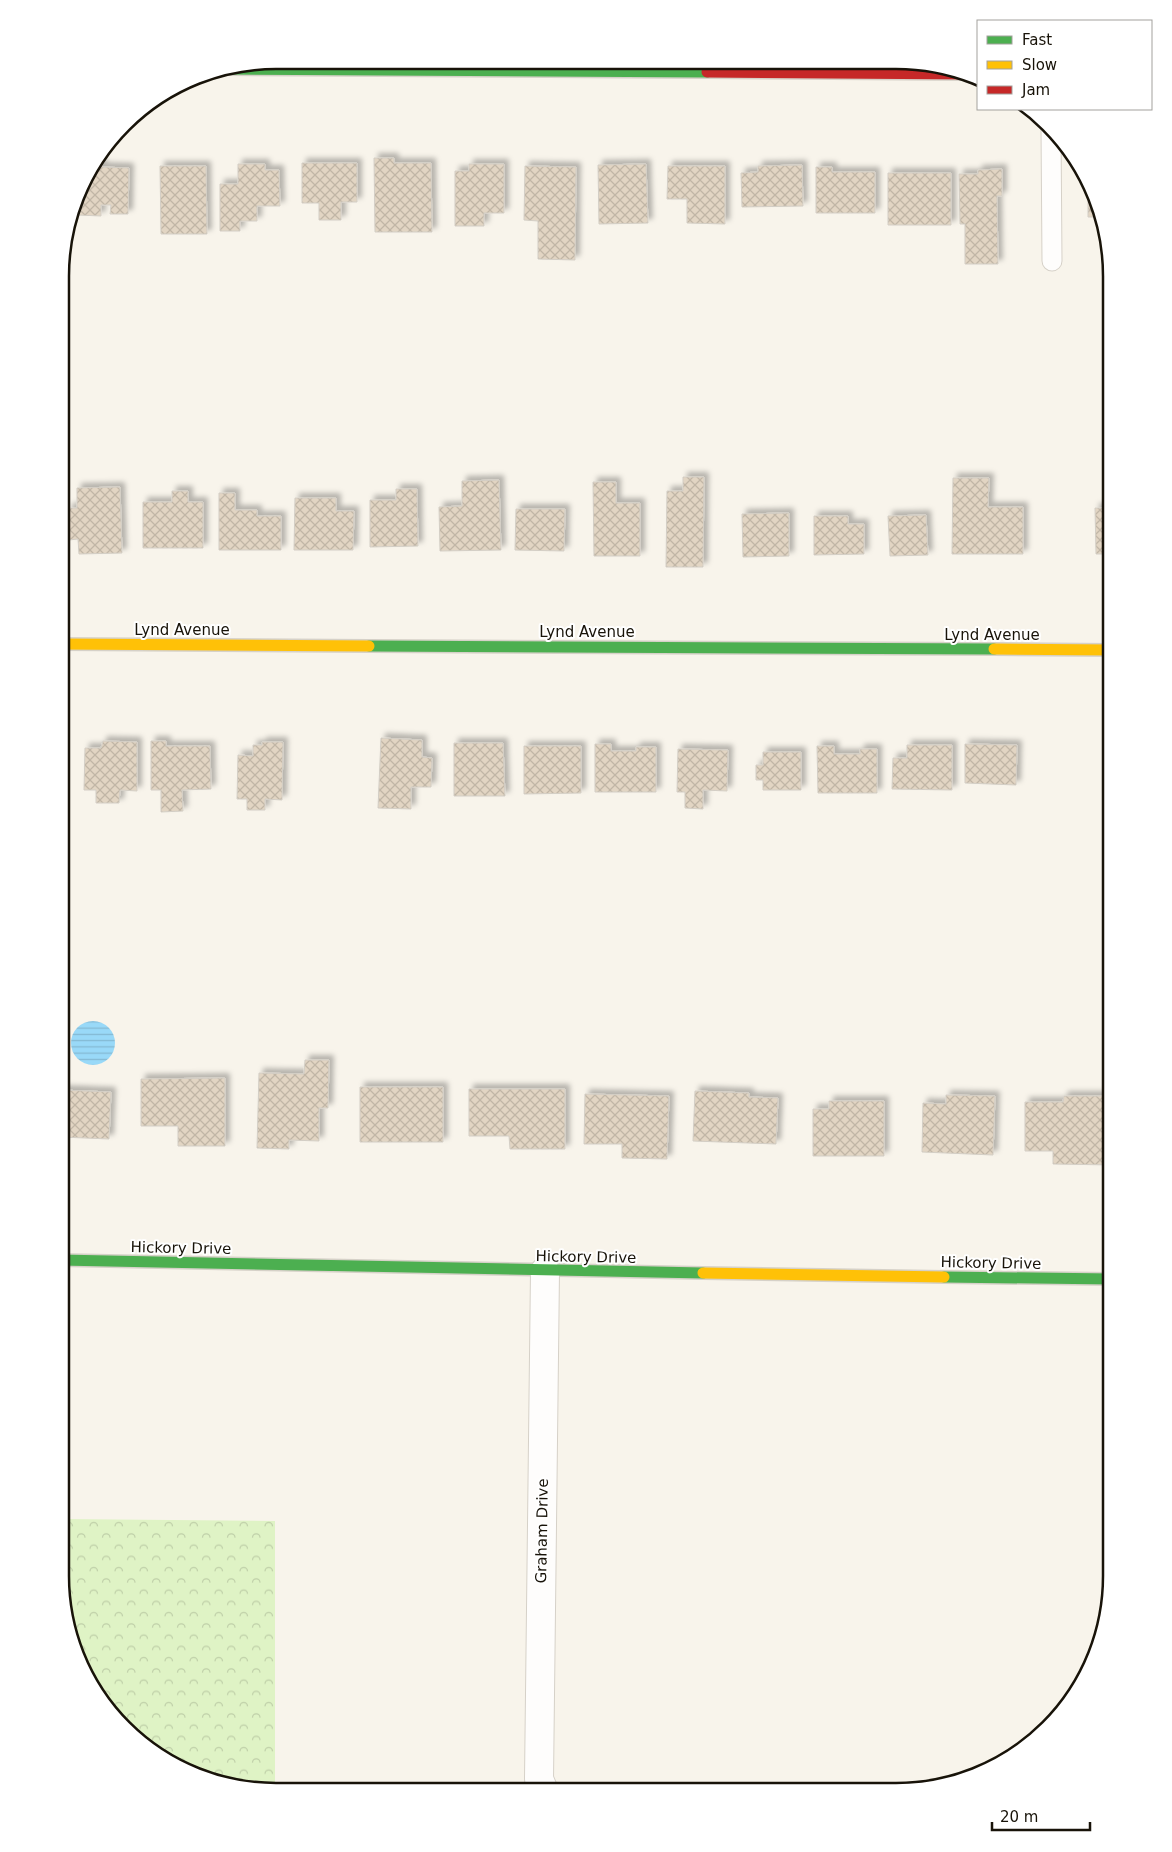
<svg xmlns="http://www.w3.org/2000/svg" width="1172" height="1852" viewBox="0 0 1172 1852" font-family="'DejaVu Sans',sans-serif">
<defs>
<pattern id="forest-crowns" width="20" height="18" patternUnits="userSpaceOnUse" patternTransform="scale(1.25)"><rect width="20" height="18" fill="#dff3c5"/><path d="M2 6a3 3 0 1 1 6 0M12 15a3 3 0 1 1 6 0" fill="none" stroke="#bfcfa8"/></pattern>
<pattern id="water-rules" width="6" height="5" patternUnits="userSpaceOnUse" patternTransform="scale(1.25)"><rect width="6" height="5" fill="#99d9f8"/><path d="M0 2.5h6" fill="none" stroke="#83b9d3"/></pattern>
<pattern id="building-cross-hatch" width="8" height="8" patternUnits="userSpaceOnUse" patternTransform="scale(1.25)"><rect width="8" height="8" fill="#e2d5c3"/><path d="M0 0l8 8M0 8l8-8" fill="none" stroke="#c1b6a6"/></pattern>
<filter id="shadow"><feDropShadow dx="4.5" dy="-4.5" stdDeviation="2.5" flood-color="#0004"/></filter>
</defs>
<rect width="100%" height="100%" fill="#f8f4eb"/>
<!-- forest -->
<path fill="url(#forest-crowns)" d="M60,1519L275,1521V1790H248L193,1776L145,1748L105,1708L76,1659L60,1576Z"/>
<!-- water -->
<path fill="url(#water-rules)" d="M71 1043a22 22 0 1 1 44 0a22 22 0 1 1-44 0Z"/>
<!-- building -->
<path fill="url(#building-cross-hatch)" stroke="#d3cec5" filter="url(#shadow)" d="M374,158H394V163H431L432,232H375Z
M302,163H357V202H341V220H319V203H302Z
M95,164H102V167L129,168L128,214H110L111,205H101V216L77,215V200H85V177Z
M238,164H265V170H279L280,206H257V221H240V231H220V184H238Z
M469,164H504V213H484V226H455V171H469Z
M646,164L648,223L599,224L598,165Z
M802,165L803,206L742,207L741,173L758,172V166Z
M160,166H206L207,234H161Z
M525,166L576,167L575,260L538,259V221L524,220Z
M668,166H725V224L687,223V199H667Z
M816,167H832V172H875V213H816Z
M1002,169V196H997L998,264H965V224H960L959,174H978V170Z
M888,173H951V225H888Z
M1088,180L1096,193L1100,217H1088Z
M683,477H704L703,567H666L667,491H683Z
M953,478H989L988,507H1023V554H952Z
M499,480L501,550L440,551L439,507L462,506V481Z
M593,482H616V503H640V556H594Z
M120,487L122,553L79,554L78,539L69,540L68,508H77V488Z
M396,489H417L418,546L370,547V500H396Z
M172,491H188V502H203V548H143V502H172Z
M219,493H235V510H257V516H281V550H219Z
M295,498H336V511H354L353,550H294Z
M1095,508H1112V554H1096Z
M516,509H565L564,551L515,550Z
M789,513V556L743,557L742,514Z
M926,515L928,555L890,556L888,516Z
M814,516H848V524H864V554L814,555Z
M381,738L422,740V757L432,758L431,787H411V809L378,808Z
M103,741L137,742V791L120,790L119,803H96V790H84L85,748H101Z
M151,741H166V746H210L211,789L182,790L183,811L161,812V790H151Z
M262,742H283L282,800L265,799V810H247V799H237L238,755L253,756V745H262Z
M454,743H503L505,796H454Z
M595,744H611V751H636V747H656V792H595Z
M965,744L1017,745L1016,785L965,783Z
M907,745H952V790L892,789L893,758H907Z
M524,746H581V793L524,794Z
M817,746H834V754H860V749H877V793H818Z
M678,749L728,750L727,791L703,790V809L685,808V792H677Z
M763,752H801V790H763V780H756V765H763Z
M1104,753H1112V823H1110V797H1103Z
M305,1060H329L328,1108H319V1141L289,1140V1149L257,1148L259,1073L304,1074Z
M225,1078V1146H178V1126H141V1079Z
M360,1087H443V1142H360Z
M469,1089H565V1149H510L509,1136H469Z
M61,1090L111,1092L109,1139L61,1137Z
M695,1091L749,1093V1097L778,1098L776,1144L693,1141Z
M585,1094L669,1096L667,1159L622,1158V1144H584Z
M946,1095L995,1096L993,1155L922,1152L923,1103L946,1104Z
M1064,1096H1109V1102H1112V1165L1053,1164V1151H1025V1102H1063Z
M829,1101H884V1156H813V1109H829Z"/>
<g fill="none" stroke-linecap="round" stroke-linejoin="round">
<defs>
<path id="lane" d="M1051,128L1052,261"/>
<path id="street" d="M544,1791L539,1779L545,1271"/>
<path id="fast" d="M229,69L707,72
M369,646L994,649
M60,1260L703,1273
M944,1277L1112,1279"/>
<path id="slow" d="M61,644L369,646
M994,649L1112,650
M703,1273L944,1277"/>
<path id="jam" d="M707,72L971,74"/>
</defs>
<!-- lane casing -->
<use href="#lane" stroke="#d6d1c8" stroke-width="21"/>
<!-- street casing -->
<use href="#street" stroke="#d6d1c8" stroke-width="30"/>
<!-- fast casing -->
<use href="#fast" stroke="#d6d1c8" stroke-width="14"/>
<!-- slow casing -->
<use href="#slow" stroke="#d6d1c8" stroke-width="14"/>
<!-- jam casing -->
<use href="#jam" stroke="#d6d1c8" stroke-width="14"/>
<!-- lane -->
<use href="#lane" stroke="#fefdfc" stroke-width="19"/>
<!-- street -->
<use href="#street" stroke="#fefdfc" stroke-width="28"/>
<!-- fast -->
<use href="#fast" stroke="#4caf50" stroke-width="11"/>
<!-- slow -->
<use href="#slow" stroke="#ffc107" stroke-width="11"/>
<!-- jam -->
<use href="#jam" stroke="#c62828" stroke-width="11"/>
</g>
<g text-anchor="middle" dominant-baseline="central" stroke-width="4" stroke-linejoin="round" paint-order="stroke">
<!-- street labels -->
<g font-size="15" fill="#181309" stroke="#fff">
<text x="182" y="630">Lynd Avenue</text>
<text x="587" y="632">Lynd Avenue</text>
<text x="992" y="635">Lynd Avenue</text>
<text transform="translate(181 1248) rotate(1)">Hickory Drive</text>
<text transform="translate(586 1257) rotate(1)">Hickory Drive</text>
<text transform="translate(991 1263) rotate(1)">Hickory Drive</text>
<text transform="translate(542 1531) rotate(-89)">Graham Drive</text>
</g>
</g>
<!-- crop -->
<path d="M0 0H1172V1852H0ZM276 69H896A207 207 0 0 1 1103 276V1576A207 207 0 0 1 896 1783H276A207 207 0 0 1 69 1576V276A207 207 0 0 1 276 69Z" fill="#fff" fill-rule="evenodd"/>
<path fill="none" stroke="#181309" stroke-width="2.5" d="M276 69H896A207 207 0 0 1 1103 276V1576A207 207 0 0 1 896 1783H276A207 207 0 0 1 69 1576V276A207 207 0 0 1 276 69Z"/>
<!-- legend -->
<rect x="977" y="20" width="175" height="90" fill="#ffffff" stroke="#a3a19d"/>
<rect x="987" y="36" width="25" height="8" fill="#4caf50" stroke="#a3a19d"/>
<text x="1022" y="45" font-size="15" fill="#181309">Fast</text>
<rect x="987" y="61" width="25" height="8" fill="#ffc107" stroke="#a3a19d"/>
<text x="1022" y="70" font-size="15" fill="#181309">Slow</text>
<rect x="987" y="86" width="25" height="8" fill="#c62828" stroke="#a3a19d"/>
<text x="1022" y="95" font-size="15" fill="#181309">Jam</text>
<!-- scale -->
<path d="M992 1822v8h98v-8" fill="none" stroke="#181309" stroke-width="2.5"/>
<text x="1000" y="1822" font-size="15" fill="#181309" stroke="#ffffff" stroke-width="4" paint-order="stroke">20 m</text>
</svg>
